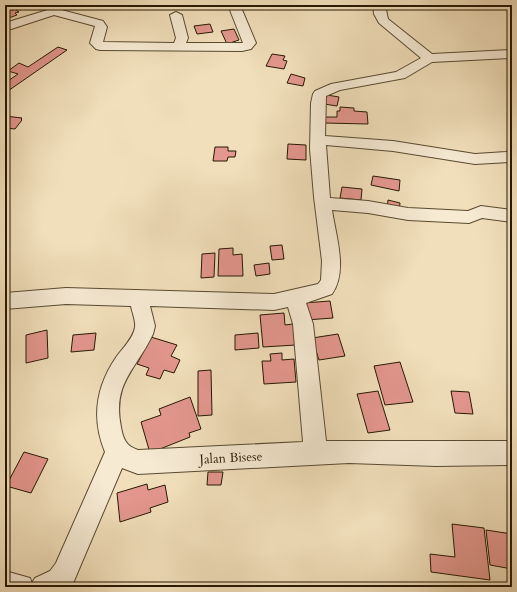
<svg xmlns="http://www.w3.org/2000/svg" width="517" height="592" viewBox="0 0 517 592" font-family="Cardo,serif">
<rect width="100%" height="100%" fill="#f1dfbb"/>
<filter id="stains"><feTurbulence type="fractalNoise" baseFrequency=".005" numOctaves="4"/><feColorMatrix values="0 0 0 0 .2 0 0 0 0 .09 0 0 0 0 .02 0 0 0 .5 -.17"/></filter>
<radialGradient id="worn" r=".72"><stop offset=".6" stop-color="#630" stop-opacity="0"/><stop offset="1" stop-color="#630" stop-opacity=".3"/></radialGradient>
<!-- building -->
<path fill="#e4978e" stroke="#261803" d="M14,5H30L32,6L20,10Z
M9,8L12,10L15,9L19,12L15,13L17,15L6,19L5,10Z
M210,24L213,32L197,34L194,26Z
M234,29L239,40L227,44L221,31Z
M58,47L67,50L5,93V83L18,74L8,71L19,63L28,67Z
M272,54L285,56L283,60L287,61L284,69L266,66Z
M291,74L305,78L303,86L287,83Z
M327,95L339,97L337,106L324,104Z
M340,107L354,108V111L367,112L368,124L324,123V117H337V111H340Z
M5,116L22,118L21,119L22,120L15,129L5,128V124L8,121L5,120Z
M288,144L306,145V160L287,159Z
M215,147H228V151H236L235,157H228L227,161H213Z
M373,176L400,180L399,191L371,185Z
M342,187L362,189L361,200L340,198Z
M388,200L400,203L399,212L387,209Z
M282,245L284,259L272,260L270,246Z
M233,248V255L242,254L243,276H218L219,249Z
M215,253L214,277L201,278L202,254Z
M269,263L270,274L256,276L254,265Z
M330,301L333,318L306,320L304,303Z
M284,313L285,325L293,324L296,345L263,347L260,315Z
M47,330L48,358L26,363V335Z
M96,333L94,350L71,352L73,335Z
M258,333L259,348L235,350V335Z
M338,334L345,356L319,360L312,338Z
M151,337L177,345L171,356L180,360L174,373L164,370L160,379L146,375L149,368L137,364Z
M282,353V360L294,359L296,382L264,384L262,361H271L270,354Z
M400,362L413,402L385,405L374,366Z
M211,370L212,415L198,416V371Z
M378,391L390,430L368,433L357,394Z
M451,391L469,392L473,414L455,413Z
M190,397L201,429L189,433L190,437L150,453L141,422L161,415L159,409Z
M24,452L48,459L31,493L6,486Z
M208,472H223L221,485H207Z
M147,484L148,490L165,485L168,502L150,508L151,512L120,522L117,493Z
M452,524L484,528L490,580L431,572L430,554L455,557Z
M486,530L512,534V569L490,565Z"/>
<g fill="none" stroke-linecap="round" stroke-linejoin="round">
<defs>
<path id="minor" d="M228,5H240L256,43L251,49L242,51L100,50L96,49L90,43L95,26L54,15L5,31V23L54,8L103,21L107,27L103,42L174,43L176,38L170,15L176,12L182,15L188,38L186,43H243Z
M373,5H385L388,19L432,54L512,50V58L432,62L405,78L340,90L326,96L325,136L393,141L475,154L506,152L512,149V162L475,164L393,151L326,145L330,198L368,201L408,208L468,211L481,206L512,210V222L482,218L469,223L408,220L368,213L332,210C336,237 348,271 332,294L306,303L313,324L326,441H512V465L436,466L349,463L138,474L122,468L74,581L70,587H5V571L30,578L32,583L35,578L50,571L56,563L105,452C91,418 96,386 117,356C123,348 134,337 135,327C136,321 132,312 131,306L66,304L5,309V293L66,288L274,294L318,284L321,280L322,261L314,197L310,149L311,103L313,94L315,91L331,84L396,72L421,58L379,23L374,14ZM150,306L274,310L288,307L293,324L303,442L138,450C126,446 123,439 121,427C112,383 136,370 153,334L155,326Z"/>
</defs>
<!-- minor casing -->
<use href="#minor" stroke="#594a31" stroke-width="2"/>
<!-- minor -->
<use href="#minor" fill="#f6ead3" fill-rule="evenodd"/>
</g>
<g text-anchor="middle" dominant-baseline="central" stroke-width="3" stroke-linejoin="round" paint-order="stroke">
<!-- street labels -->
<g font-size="13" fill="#261803" stroke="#f6ead3">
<text transform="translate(231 458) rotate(-3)">Jalan Bisese</text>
</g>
</g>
<!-- margin -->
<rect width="517" height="592" fill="none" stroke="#f1dfbb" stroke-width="20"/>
<rect x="6" y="6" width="505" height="580" fill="none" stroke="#261803" stroke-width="2"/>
<rect x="10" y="10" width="497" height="572" fill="none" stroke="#261803"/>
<rect width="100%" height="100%" filter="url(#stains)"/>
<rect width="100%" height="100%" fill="url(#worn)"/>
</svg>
